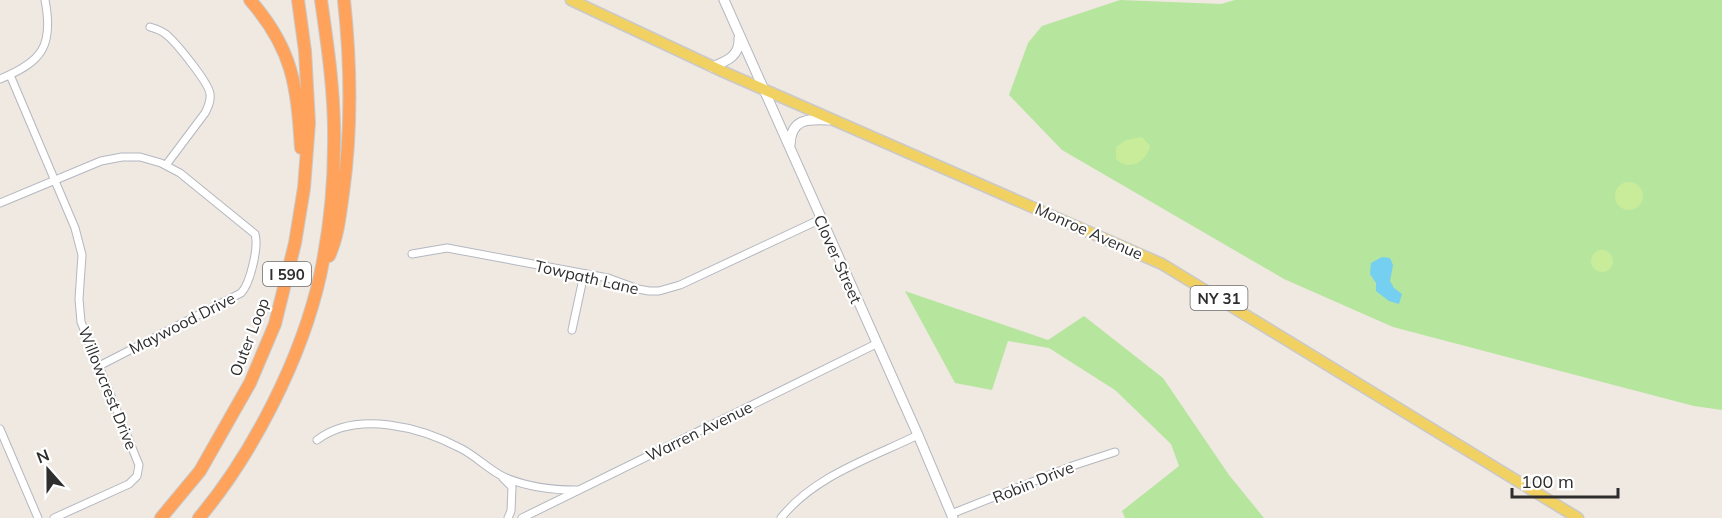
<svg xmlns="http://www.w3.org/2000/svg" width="1722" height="518" viewBox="0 0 1722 518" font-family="Mulish,sans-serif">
<rect width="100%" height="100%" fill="#efe9e1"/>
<!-- green -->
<path fill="#b6e59e" d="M1120,0L1221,4L1235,0H1722V410L1694,406L1393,327L1284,279L1062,150L1009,95L1028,43L1042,26Z
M905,291L1048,340L1084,316L1163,378L1229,475L1264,518H1125L1122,511L1179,466L1171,444L1115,390L1049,348L1008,341L992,390L955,383Z"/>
<!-- pitch -->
<path fill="#c9ec9a" d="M1142,137L1150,146C1147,162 1128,172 1116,159V147L1126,140Z
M1615 196a14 14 0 1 1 28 0a14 14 0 1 1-28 0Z
M1591 261a11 11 0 1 1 22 0a11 11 0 1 1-22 0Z"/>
<!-- water -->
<path fill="#75cff0" d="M1382,257L1390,258L1393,265L1390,281L1394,288L1402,294L1399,304L1389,301L1376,291V283L1370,274L1371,263Z"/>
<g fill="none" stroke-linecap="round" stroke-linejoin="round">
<defs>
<path id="street" d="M150,27C157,29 163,31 168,36C177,44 209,83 210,94C211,101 208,107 205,113L166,165
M10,75L75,228L82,255L79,299L81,322L139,465L137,476L129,484L54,518
M0,79C42,62 54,46 45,0
M0,203L101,161L122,157H140L161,163L180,173L255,234C259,247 250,284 241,293L99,366
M412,254L447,248L608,278L638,289L649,291H659L680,285L821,219
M572,330L584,274
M0,429L38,518
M317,440C357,410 421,427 462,449C477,457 489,470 504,477C527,487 551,490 576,490
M503,478L512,487L511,511L508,518
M951,514L1075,465L1115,452
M522,518L876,344
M781,518C814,476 871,458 918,435"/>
<path id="secondary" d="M724,0L918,435L953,518
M712,67C727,61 740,56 739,38
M790,145C791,118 808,119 829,120"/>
<path id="primary" d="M571,0L724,72L1162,264L1578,518"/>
<path id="highway" d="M250,0C293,49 297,86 301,148
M329,256C338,237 340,214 343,193C352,129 351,65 344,0
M161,518L200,471L250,383L275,324L295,243L304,188L309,123L305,51L298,0
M199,518C253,454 302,357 320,276C329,234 334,188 334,145C335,96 328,48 321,0"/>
</defs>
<!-- street casing -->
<use href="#street" stroke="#b4b7c1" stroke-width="9"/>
<!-- secondary casing -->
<use href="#secondary" stroke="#b4b7c1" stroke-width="11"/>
<!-- primary casing -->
<use href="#primary" stroke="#c9c9c9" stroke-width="13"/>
<!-- highway casing -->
<use href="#highway" stroke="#c9c9c9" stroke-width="14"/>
<!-- street -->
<use href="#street" stroke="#fff" stroke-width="7"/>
<!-- secondary -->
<use href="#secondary" stroke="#fff" stroke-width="9"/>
<!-- primary -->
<use href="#primary" stroke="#f2d163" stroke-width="10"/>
<!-- highway -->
<use href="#highway" stroke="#ffa35c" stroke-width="12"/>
</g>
<g text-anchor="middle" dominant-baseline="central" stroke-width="4.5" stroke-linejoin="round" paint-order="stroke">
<!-- shield labels -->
<g fill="#fff" stroke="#6d6d6d" stroke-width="1.5">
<rect x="263" y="262" width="48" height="24" rx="4.5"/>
<rect x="1190.5" y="286" width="57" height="24" rx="4.5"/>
</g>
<g font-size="15" font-weight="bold" fill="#2e2e2e">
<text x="287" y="274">I 590</text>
<text x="1219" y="298">NY 31</text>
</g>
<!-- street labels -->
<g font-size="16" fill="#2e2e2e" stroke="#fff">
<text transform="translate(1089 231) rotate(24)">Monroe Avenue</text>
<text transform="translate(838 259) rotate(66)">Clover Street</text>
<text transform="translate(587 277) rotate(13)">Towpath Lane</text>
<text transform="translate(182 323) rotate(-27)">Maywood Drive</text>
<text transform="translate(249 337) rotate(-69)">Outer Loop</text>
<text transform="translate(108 388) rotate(68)">Willowcrest Drive</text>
<text transform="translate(699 431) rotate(-26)">Warren Avenue</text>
<text transform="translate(1033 482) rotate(-22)">Robin Drive</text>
</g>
</g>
<!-- north arrow -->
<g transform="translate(48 470) rotate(339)" stroke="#ffffff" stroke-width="4.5" paint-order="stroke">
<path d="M0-4.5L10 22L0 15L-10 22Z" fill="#2e2e2e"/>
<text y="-9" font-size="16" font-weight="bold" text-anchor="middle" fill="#2e2e2e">N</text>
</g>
<!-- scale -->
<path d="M1512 488v9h106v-9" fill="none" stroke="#2e2e2e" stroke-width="3"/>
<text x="1521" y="488" font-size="18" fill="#2e2e2e" stroke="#ffffff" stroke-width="4.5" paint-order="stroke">100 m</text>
</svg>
